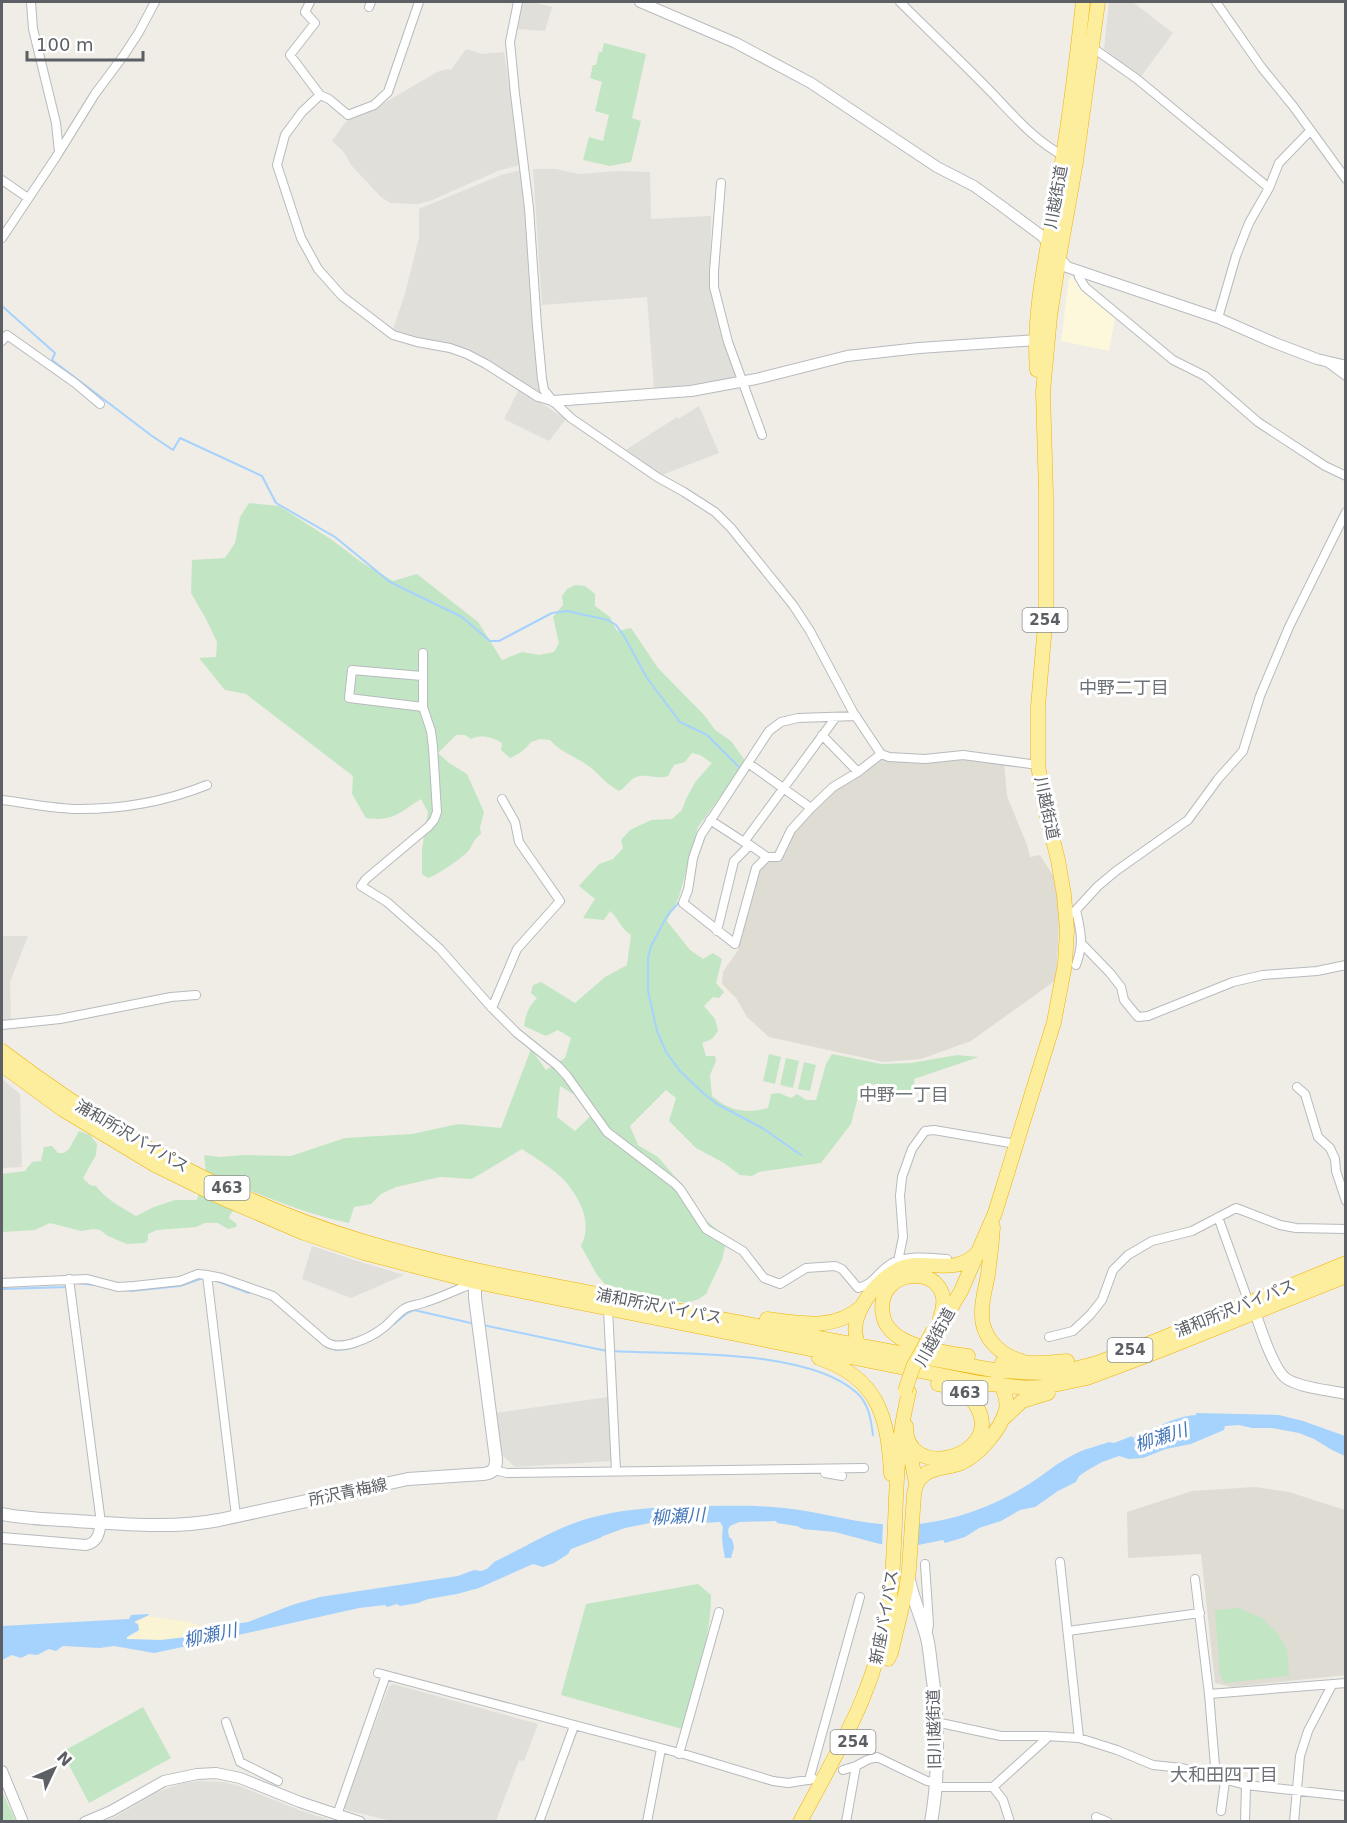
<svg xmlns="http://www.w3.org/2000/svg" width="1347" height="1823" viewBox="0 0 1347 1823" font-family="'DejaVu Sans','Noto Sans JP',sans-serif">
<rect width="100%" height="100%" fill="#efede5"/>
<!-- commercial -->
<path fill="#fdf7db" d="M1072,277L1083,289L1115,318L1109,351L1061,341L1069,278Z"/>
<!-- industrial -->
<path fill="#e0dfd9" d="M522,2H534L552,7L545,31L518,29Z
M1109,2L1134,3L1173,33L1140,78L1104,49Z
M466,49L482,54L504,52L521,165L500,170L430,201L417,204L390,203L381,197L351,165L344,152L332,141L348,119L369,112L437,72L447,69L451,70Z
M533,169H556L579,174L617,171L650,172L651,219L711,216L710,285L736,375L735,378L694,386L654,389L647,297L542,305Z
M522,170L539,391L536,393L489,362L392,332L405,294L419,238V209L501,175Z
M519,389L566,419L549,441L504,419Z
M699,406L719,453L659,476L624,451L677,417L678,419Z
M2,936H28L10,982L11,1020L2,1021Z
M2,1079L20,1094L22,1167L2,1168Z
M312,1246L354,1260L404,1275L351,1298L302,1279Z
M608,1397L612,1461L515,1467L501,1454L496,1413Z
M393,1684L538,1724L524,1761L519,1760L496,1821H392L346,1810L344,1807L389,1686Z
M198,1781L224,1782L239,1786L302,1811L333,1821H104L115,1817L157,1792L183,1783Z"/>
<!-- education -->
<path fill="#dfdcd3" d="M964,758L1004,762L1007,796L1027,845L1030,857L1040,855L1056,880L1059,923L1056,980L971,1041L921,1059L883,1062L769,1037L747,1017L736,998L722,984L723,972L738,950L759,870L767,860H779L792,833L838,788L881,759Z
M1255,1487L1289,1492L1345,1510V1675L1232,1687L1215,1683L1201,1554L1128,1558L1127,1512L1192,1491Z"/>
<!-- green -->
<path fill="#c2e6c4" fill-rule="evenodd" d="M604,43L646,54L632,118L641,121L631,162L610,166L583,160L589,137L603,141L609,115L595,111L602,82L590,78L593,65H596L599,52H602Z
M249,503L279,506L332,540L361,562L393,581L417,574L478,622L502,660L522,652L539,655L554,652L559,643L553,617L563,605L562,596L567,589L575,585L585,586L595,594V606L610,617L617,631L631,628L658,668L705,716L715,730L731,741L746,762L698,827L679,897L667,921L690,950L703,959L713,953L722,959L716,983L724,992L719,998L713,997L704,1006L715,1019L718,1031L712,1039L702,1043L706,1056H715L716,1061L710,1075L712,1096C730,1111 745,1114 768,1108L771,1094L779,1093L791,1098L797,1094L806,1100H816L826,1064L832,1054L881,1064L911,1063L957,1055L979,1057L914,1079L915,1090C900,1091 894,1094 881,1084L861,1085L851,1124L821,1163L759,1172L752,1176L740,1175L724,1163L696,1148L669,1121L676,1098L666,1090L630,1126L638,1145L658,1157L684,1187L701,1216L727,1238L722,1260L706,1294L699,1299L687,1303L646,1296L605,1284L597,1275L581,1246C593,1223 580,1198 564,1180C554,1169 535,1158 522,1149L472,1179L440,1177L396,1187L381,1194L371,1204L354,1207L349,1223C299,1212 253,1192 206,1172L204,1155L220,1157L243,1155L291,1156L345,1138L412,1134L458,1124L501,1128L531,1049L546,1070L565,1058L571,1038L558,1030L546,1036L524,1026C526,1014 528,1007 537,998L531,993L533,985L541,982L575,1003L605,977L627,965L631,935C620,928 620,920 610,911L604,920L583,918L595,899L579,886L599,864L613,859L623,848L621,840L630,830L651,820L672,819L682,810L686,799L696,781L712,763L700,755L692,753L685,762L674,765L668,776C656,780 645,772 634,778C629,781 625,788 619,791C607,785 600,775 590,767C577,757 561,753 550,740L540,739L531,742C525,750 519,754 510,758L501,750L502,743C493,737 480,734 471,739L465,735H456L438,753L449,763L467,774L484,812L480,827L481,834C473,840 474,843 469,850C464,857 436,876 428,878L422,874V849L428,812L421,799C400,812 394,822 366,818L352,794L353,776L246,694L225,690L199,658L216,657L217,642L206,619L191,593L192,560L225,558L235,543L240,517ZM560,1086L598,1109L575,1131L557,1117Z
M769,1054L781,1057L775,1084L763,1081Z
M786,1058L799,1061L793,1088L780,1085Z
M804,1062L816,1065L810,1091L798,1089Z
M79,1131L90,1135L97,1144L96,1155L83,1178L90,1185L96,1186C105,1199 123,1208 136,1216L154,1207L175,1200H197L199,1193L237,1208L231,1213L229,1218L237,1224L236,1227L228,1229L218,1223H205L196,1227L157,1230L148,1234V1240L145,1243L127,1244L108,1236L100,1230L93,1229L81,1231L50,1223L35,1230L2,1232V1174L25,1171L32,1162L41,1161L44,1147L52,1146L58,1153H64L69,1149Z
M698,1584L711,1595C711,1641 694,1685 682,1729L561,1695L586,1604Z
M1239,1608L1262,1618L1278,1634L1287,1650L1289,1676L1225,1683L1220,1675L1215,1610Z
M143,1707L171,1758L89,1803L62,1752Z
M2,1791L15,1820L16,1821H2Z"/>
<!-- sand -->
<path fill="#faf3d4" d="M148,1616L190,1622L210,1630C185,1639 153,1643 127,1639L126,1638L138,1632V1624L134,1622Z"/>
<!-- water -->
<path fill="#a6d2fe" d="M1196,1413L1279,1415L1303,1421L1345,1436V1456L1332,1450L1314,1439L1299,1433L1272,1428H1252L1239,1425L1225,1426L1224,1430L1191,1444L1166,1449L1143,1458L1129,1459L1119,1456L1102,1462L1088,1470L1079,1476L1076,1482L1058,1491L1035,1507L1020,1510L1001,1521L979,1528L965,1537L945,1543L943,1540L918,1545L880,1544L835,1532L803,1529L797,1526L777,1523L776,1521L739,1522L730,1526L728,1530L729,1537L732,1539L734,1547L731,1558H725C723,1547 721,1539 723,1527L720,1522L681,1524L675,1522H655L625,1528L603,1536L600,1538L571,1549L568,1554L554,1563L543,1567L533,1564L479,1588L457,1594L428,1599L418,1603L400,1606L397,1604L387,1607L385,1605L359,1608L212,1641L204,1640L192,1645L154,1653L114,1646L100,1648L63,1646L56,1651L49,1649L37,1655L29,1654L21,1658L12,1655L2,1660V1626L129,1619L131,1615L148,1614L149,1615L134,1622L138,1624L139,1630L127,1637V1639L161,1640L186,1637L216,1627L248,1622L292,1605L320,1597L458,1576L474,1570L481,1571L487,1569L494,1562C528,1546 561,1524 598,1516C633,1507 670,1507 706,1506C732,1506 758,1505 784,1508C828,1512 874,1530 919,1524C959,1519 996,1505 1029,1484C1045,1474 1058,1462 1075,1454C1084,1449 1098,1446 1109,1442L1114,1443L1132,1436L1133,1438C1152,1430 1175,1416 1196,1415Z"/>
<!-- pier -->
<path fill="#efede5" d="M883,1521H919L917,1548L882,1547Z"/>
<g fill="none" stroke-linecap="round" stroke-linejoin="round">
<!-- stream -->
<path stroke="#a6d2fe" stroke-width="2" d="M2,306L55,353L52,360L152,436L173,450L180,438L262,476L276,503L335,537L390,582L462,617L490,641H499L552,613L567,611L608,620L616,625L624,636L647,678L680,722L707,735L741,769
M698,833L711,813
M691,853L696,838
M679,902L667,916L651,946L648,958V991L657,1031L666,1052L680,1071L703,1093L717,1104L764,1129L801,1155
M214,1280L249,1293
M78,1283L94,1285
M2,1289L67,1287
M126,1290L131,1291L180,1286L203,1278
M394,1324L407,1313L414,1310L475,1324
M483,1325L607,1351
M369,1341L380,1335
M335,1350L347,1349L358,1346
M613,1351C677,1355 808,1348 857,1393C869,1404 871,1420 873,1435"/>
<defs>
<path id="minor" d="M31,2L33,29L56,123L59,152
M310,2L305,12L315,23L290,55L320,95L329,99L348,115L374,105L388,92L419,2
M518,2L510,42L515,94L529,208L537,326L542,379L544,390L553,401L571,418L657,477L684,492L715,512L731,528L793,605L810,631L853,712L881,754L889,757L925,759L963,755L1038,765
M900,2C930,32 962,62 992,93C1016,118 1034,140 1065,157
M1216,2L1262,68L1293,106L1346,179
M369,7L371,2
M1093,48L1137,79L1269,188
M320,95L302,112L285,135L277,165L301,238L318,269L342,296L393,335L417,342L450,348L467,354L486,364L538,397L552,401
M2,180L28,198
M721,183L714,271V287L728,342L762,435
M2,238L56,157L95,94L124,55L139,32L155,2
M1078,270L1079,277L1085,287L1173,360L1205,376L1258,422L1325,466L1346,476
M1218,318L1236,256L1249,223L1269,188L1279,163L1310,131
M2,341L7,335L75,383L100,404
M1327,362L1346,376
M423,653V707L431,731L433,747L437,812L434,820L428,827L366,879L361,886L387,902L440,949L492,1008L517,1033L558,1066L567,1076L607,1132L674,1183L680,1189L706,1229L743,1251L764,1278L780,1284L806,1268L835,1266L842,1269L858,1288C874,1284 876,1274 889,1265C905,1254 929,1258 947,1259
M422,676L352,670L349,698L423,707
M822,735L858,772
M748,763L811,808
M2,800C27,803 54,809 80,809C124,809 167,801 207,785
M710,820L747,844
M744,842L836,717
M767,857L756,868L735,944L683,903L688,890L693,858L701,835L769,731L781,722L798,718L856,716
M1066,917L1076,910L1098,886L1116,871L1188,820L1218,779L1243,751L1260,696L1289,627L1346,512
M717,931L734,861L750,845L767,857H778L791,830L811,808L833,787L858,772L881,754
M1082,944L1110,973L1121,987L1124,1000L1138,1017L1148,1016L1233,982L1263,975L1317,971L1346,965
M1076,965C1084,943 1081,932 1076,910
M492,1008L517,949L560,901L519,842L515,822L502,799
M2,1025L60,1019L171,997L196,995
M1297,1087L1305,1094L1318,1137L1330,1148L1335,1159L1336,1171L1346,1201
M1218,1217L1249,1303
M898,1261L903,1237L900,1196L902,1177L912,1149L925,1131L934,1130L1016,1144
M207,1275L236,1516
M69,1279L101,1523
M2,1283L87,1279L118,1287L134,1286L180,1281L198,1274L207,1275L222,1278L273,1296L326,1342C341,1352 370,1338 383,1328C390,1323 396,1314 404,1309C410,1305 419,1305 426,1302C442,1297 458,1289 474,1283
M608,1309L616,1471
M1049,1337L1073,1331L1090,1315L1102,1300L1113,1270L1128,1255L1152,1241L1192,1231L1236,1208L1280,1225L1296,1228L1346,1229
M494,1470L507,1473L864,1468
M825,1473L842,1476
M1060,1562L1079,1738
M925,1564L929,1625L927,1635
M1195,1579L1209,1694L1216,1778
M1068,1631L1200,1613
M378,1673L687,1755L773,1781L788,1783L814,1779
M1209,1694L1346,1683
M226,1722L240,1762L278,1781
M936,1722L1001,1736H1046L1079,1738L1117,1750L1153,1765L1182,1768L1246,1785L1346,1796
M679,1754L719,1612
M843,1770L856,1766L867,1760L877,1757L927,1781L935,1782
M809,1780L860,1597
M934,1787H993L1046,1739V1736
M993,1787L1003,1800L1010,1822
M1221,1811L1225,1781
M337,1815L386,1675
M1096,1817L1108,1822
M539,1822L574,1726
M647,1822L661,1749
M846,1822L856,1766
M1245,1822L1246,1785
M1294,1822L1300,1756L1308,1731L1332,1685"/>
<path id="tertiary" d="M640,2L736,43L811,83L937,167L974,186L1003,207L1042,236L1067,267L1218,318L1275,343L1317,359L1346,366
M553,401L691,391L756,379L847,356L919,348L1037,340
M1255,1312C1260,1327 1274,1371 1287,1379C1301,1388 1329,1390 1346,1394
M2,1538L86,1545C98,1542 99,1534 101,1523
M2,1771L23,1822
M85,1822L111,1811L164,1781L197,1774L216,1773L240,1778L300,1802L360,1822"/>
<path id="secondary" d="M2,1514C26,1519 51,1519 76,1521C123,1524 172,1529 219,1520L408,1479L483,1474C493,1473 496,1469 496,1459L475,1298V1289L478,1273
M909,1580C913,1600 922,1618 927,1638C929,1646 930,1656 931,1665C938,1713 940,1774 931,1822"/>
<path id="trunk" d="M1037,370C1032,313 1048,249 1057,193C1068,129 1076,66 1083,2
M2,1051C110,1133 232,1202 362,1241C451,1268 542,1283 633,1301C754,1326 876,1349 999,1371L1043,1373L1074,1369L1097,1363L1158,1340L1346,1263
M2,1065L62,1109L155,1165L218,1196L304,1233L364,1253L476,1282L980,1383L1028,1388L1044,1387L1087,1378L1159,1351L1346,1276
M993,1227C992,1243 990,1258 988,1274C986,1287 981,1301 982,1315C982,1338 1001,1356 1022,1361
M940,1318C961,1262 873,1263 883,1315C885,1327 895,1336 906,1341C925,1350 948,1353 968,1356
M767,1319C800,1323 834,1331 861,1307
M936,1333L961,1291L995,1213L1054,1022L1065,964L1067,930L1064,895L1058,860L1045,808L1038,765V706L1046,614V494L1043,392L1050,316L1059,258L1076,162L1098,2
M863,1351C840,1324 874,1281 899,1269C926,1257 955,1278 978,1252
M819,1358C878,1378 888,1416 891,1474
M1002,1363H1044L1067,1361
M1004,1418L1022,1401L1048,1393
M906,1426C905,1482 999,1458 979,1411C971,1393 956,1387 938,1384
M908,1443L916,1483
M888,1659L891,1653L906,1590L909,1569L914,1494C915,1486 918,1479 925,1474C935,1467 949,1468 961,1463C979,1455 1001,1429 1006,1410C1008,1399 1004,1389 997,1380
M800,1822C839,1748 877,1689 889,1604C899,1534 891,1461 909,1392"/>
</defs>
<!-- minor casing -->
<use href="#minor" stroke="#b7babe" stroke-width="10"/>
<!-- tertiary casing -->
<use href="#tertiary" stroke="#b7babe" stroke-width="12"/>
<!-- secondary casing -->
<use href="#secondary" stroke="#b8bbc0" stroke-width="14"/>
<!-- trunk casing -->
<use href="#trunk" stroke="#efb304" stroke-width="15"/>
<!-- minor -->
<use href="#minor" stroke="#fff" stroke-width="8"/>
<!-- tertiary -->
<use href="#tertiary" stroke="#fff" stroke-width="10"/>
<!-- secondary -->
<use href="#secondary" stroke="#fff" stroke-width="12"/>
<!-- trunk -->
<use href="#trunk" stroke="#fcee9d" stroke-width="14"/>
<defs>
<path id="trunk-bridge" d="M905,1391L913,1367L933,1331"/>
</defs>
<!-- trunk-bridge casing -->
<use href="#trunk-bridge" stroke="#efb304" stroke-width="15" stroke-linecap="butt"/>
<!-- trunk-bridge -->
<use href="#trunk-bridge" stroke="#fcee9d" stroke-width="14"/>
</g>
<g text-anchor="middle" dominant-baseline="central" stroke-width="6" stroke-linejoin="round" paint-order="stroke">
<!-- shield labels -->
<g fill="#fff" stroke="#8d9093" stroke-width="1.5">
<rect x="1022.5" y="608" width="45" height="24" rx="4.5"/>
<rect x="204.5" y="1176" width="45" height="24" rx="4.5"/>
<rect x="1107.5" y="1338" width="45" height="24" rx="4.5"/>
<rect x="942.5" y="1381" width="45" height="24" rx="4.5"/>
<rect x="830.5" y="1730" width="45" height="24" rx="4.5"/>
</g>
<g font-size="15" font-weight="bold" fill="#5c6065">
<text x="1045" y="620">254</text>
<text x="227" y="1188">463</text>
<text x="1130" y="1350">254</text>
<text x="965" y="1393">463</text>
<text x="853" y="1742">254</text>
</g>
<!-- street labels -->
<g font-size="16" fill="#5c6065" stroke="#fff">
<text transform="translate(1056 197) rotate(-80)">川越街道</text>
<text transform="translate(1047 808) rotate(78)">川越街道</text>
<text transform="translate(132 1136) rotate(30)">浦和所沢バイパス</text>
<text transform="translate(659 1306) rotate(11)">浦和所沢バイパス</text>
<text transform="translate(1235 1308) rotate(-22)">浦和所沢バイパス</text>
<text transform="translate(935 1337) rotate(-61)">川越街道</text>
<text transform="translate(348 1492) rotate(-12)">所沢青梅線</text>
<text transform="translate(884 1617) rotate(-80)">新座バイパス</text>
<text transform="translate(934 1729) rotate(-91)">旧川越街道</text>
</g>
<!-- neighbourhood labels -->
<g font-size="18" fill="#6d7277" stroke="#fff">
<text x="1124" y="687">中野二丁目</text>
<text x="904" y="1094">中野一丁目</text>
<text x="1224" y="1774">大和田四丁目</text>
</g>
<!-- water labels -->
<g font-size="18" font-style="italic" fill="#4577b9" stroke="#fff">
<text transform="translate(1161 1437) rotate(-18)">柳瀬川</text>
<text transform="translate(678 1516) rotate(-3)">柳瀬川</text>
<text transform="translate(210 1635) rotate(-12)">柳瀬川</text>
</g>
</g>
<!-- border -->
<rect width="1347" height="1823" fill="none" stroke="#5c6065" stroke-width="6"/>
<!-- north arrow -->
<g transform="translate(54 1769) rotate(46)" stroke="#ffffff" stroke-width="4.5" paint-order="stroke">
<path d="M0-4.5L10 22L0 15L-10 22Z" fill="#5c6065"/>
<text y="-9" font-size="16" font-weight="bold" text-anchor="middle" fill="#5c6065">N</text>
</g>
<!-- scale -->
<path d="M27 51v9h116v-9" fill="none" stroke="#5c6065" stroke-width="3"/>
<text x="36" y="51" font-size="18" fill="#5c6065" stroke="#ffffff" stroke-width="4.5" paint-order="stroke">100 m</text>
</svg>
